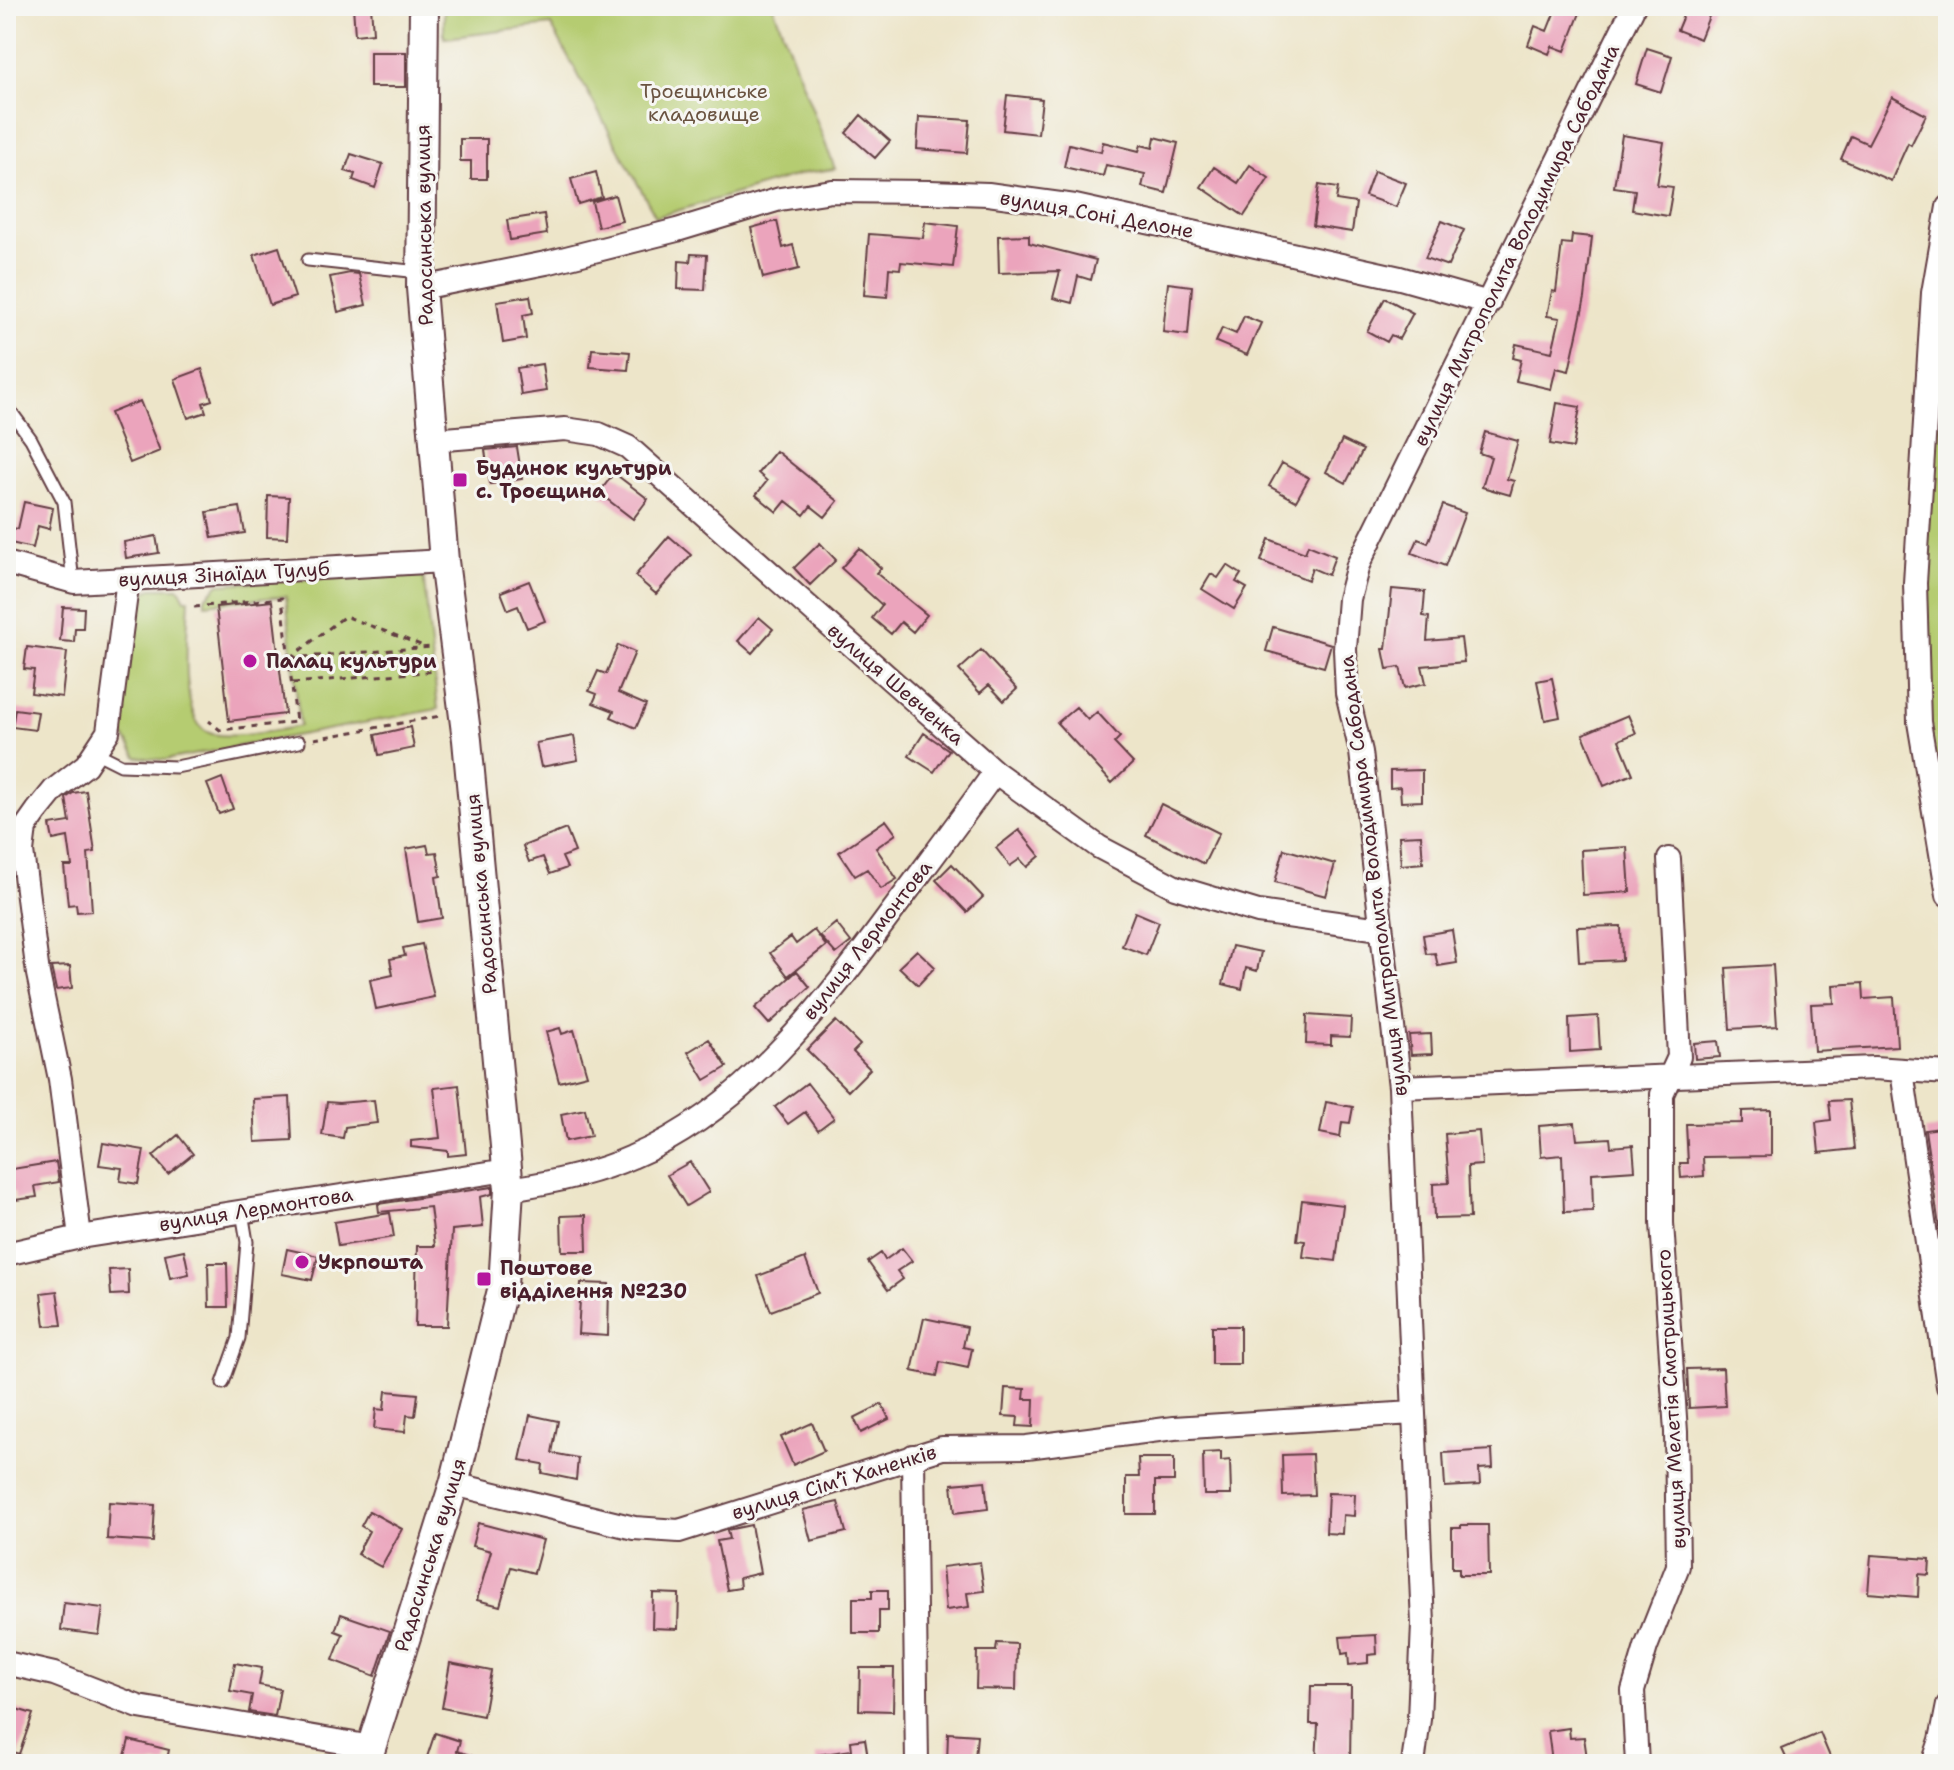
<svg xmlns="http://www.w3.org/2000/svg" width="1954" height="1770" viewBox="0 0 1954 1770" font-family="'Shantell Sans',sans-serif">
<rect width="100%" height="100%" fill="#f6f6f2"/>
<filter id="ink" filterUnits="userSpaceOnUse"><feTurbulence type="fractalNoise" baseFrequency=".0125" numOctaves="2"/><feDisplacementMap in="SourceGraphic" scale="16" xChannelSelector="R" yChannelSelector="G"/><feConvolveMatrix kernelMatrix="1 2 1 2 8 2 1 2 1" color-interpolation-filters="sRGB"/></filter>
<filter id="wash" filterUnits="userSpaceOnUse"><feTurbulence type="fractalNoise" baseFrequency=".006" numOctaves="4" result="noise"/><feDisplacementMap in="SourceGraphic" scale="32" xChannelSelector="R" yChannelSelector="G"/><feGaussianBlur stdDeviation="1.8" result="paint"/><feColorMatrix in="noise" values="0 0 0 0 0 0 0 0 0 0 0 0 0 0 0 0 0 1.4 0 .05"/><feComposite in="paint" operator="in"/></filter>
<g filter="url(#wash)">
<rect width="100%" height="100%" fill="#ede5c9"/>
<!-- green -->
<path fill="#b5cc71" stroke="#80764e" stroke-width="2" d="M444,6H773L835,169L805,173L656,217L551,25L444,38Z
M1948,239V879L1923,720L1920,584Z
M423,573L438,709L165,760L137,757L123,734L122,675L131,607L140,595L153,588H179L185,599H189C188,627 178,717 207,732C224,741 281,730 300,726L286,596L205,604V598L219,584Z"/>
<g id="blocks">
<!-- building -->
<path fill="#eba4bc" d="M353,6H371L373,33L355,35Z
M1557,6L1580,13L1565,51L1552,46L1549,54L1528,45L1535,26L1547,31Z
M1687,6H1713L1700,39L1677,30Z
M1647,48L1672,56L1661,92L1636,84Z
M370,52H406V87H370Z
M1007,95L1042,99L1038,134L1003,130Z
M1892,97L1926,115L1911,145L1908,143L1891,181L1841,159L1851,136L1868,144Z
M861,115L890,141L875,158L846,133Z
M919,117L970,120L967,153L917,149Z
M1622,135L1664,142L1657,185L1673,187L1668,216L1632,210L1635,190L1614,187Z
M1155,137L1178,143L1166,193L1142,187L1145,174L1106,165L1103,176L1064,167L1069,144L1101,152L1103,142L1139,151L1141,145L1153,148Z
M460,139H487V179H471V161H460Z
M351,154L383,164L375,188L353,180L355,174L345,171Z
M1250,165L1269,178L1244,216L1201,187L1214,167L1238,183Z
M1374,171L1406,183L1396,207L1365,196Z
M596,172L602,197L578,204L571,179Z
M1319,185L1338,188L1336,200L1356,203L1352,232L1313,226Z
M615,195L622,221L598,227L592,202Z
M544,214L547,234L510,240L507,220Z
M777,221L783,248L793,245L799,269L763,278L751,228Z
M1442,221L1464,230L1448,266L1425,258Z
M925,222L958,226L953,267L901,262L900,269L889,268L887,297L864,295L869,234L923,238Z
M1029,235V243L1096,260L1091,280L1078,276L1072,303L1053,298L1060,271L999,273L998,236Z
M1572,235L1592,237L1585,298L1569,371L1556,368L1551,389L1516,381L1521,360L1513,358L1516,344L1552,352L1560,318L1547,316L1552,291L1556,292L1562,243L1571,244Z
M279,247L295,297L270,305L254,255Z
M691,254L707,255L705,290L678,289L679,261L690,262Z
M350,273L359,274L366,305L338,312L330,277Z
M1168,283L1192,286L1188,335L1163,332Z
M530,296L533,313L523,315L526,339L503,343L497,301Z
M1385,298L1413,313L1399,339L1391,335L1387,342L1367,331Z
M1244,316L1261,323L1247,355L1216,342L1222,328L1236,334Z
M592,349L630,352L628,370L590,367Z
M542,364L546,391L521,395L517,368Z
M202,369L212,400L203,403L206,412L188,418L175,379Z
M140,401L160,451L130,463L110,413Z
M1557,403L1580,407L1573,448L1550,444Z
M1485,432L1518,441L1507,479L1514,481L1510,495L1482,487L1491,457L1479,453Z
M1342,440L1363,450L1346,483L1326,472Z
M517,447L522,479L490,484L485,450Z
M776,451L838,501L825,517L811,506L804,515L786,501L777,512L756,495L767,481L758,473Z
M1282,463L1309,478L1296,501L1269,486Z
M614,473L648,499L633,519L599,493Z
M268,496L289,497L287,538L267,537Z
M24,502L53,508L49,529L38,526L33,548L6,542V527L18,529Z
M1443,505L1465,513L1445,566L1412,553L1418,539L1428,543Z
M240,507L245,533L212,538L207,512Z
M156,536L159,553L126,558L124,542Z
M669,536L691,555L656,594L635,576Z
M1269,539L1305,553L1308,545L1335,556L1328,575L1312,568L1308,580L1261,561Z
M820,543L836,560L810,585L794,568Z
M859,548L881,568L876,573L927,615L913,632L901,622L891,634L872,618L882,605L841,568Z
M1227,565L1241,574L1236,582L1247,588L1234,609L1202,589L1211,574L1218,578Z
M529,581L545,621L527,628L518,606L508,610L501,592Z
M1392,589L1425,592L1423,616L1429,617L1427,641L1461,638L1464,662L1422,666L1426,683L1405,688L1400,667L1387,669L1383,649H1386Z
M272,601L285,714L229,721L216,607Z
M63,607L84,608L83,628H75L74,642L60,641Z
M759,617L773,629L752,653L738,641Z
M1273,627L1331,644L1324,667L1266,651Z
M618,645L635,652L618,693L646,705L636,728L611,717L614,711L593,703L597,694L589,691L598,671L606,674Z
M27,647L67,652L62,697L31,693L34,670L24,669Z
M981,650L1017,689L1004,701L989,685L980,693L959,670Z
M1552,678L1560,717L1545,720L1537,681Z
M1076,707L1088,720L1097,712L1120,737L1114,743L1133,763L1112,783L1057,723Z
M15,709L38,712L35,730L12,727Z
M1628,715L1636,733L1619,740L1633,774L1604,786L1583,734Z
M410,727L414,748L379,755L375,735Z
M924,733L949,750L934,772L909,756Z
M574,736L578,760L541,767L536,743Z
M1422,770V801L1401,802L1400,787L1390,788V771Z
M222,778L233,809L219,814L207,784Z
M86,791L95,852L88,853L92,911L77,912L76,904L68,905L64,866H72L68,837L53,840L50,825L70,822L66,798L73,793Z
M1161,804L1219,833L1204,864L1146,835Z
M886,820L896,834L876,848L897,879L881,889L867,869L855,876L839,852Z
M566,829L575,852L562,857L567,868L550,874L543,857L529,862L523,846Z
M1019,830L1040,856L1027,867L1020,859L1010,866L996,848Z
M1421,835L1423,863L1401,865L1399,836Z
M427,845L429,853L437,852L441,876L436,877L442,918L418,922L406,849Z
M1627,847L1630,892L1583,895L1581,850Z
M1284,849L1335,864L1326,896L1275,882Z
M952,864L983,897L967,912L936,880Z
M1135,912L1159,922L1146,955L1122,946Z
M836,923L851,942L836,954L820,936Z
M1621,926L1622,960L1579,962L1577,927Z
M814,930L826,946L788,976L770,953L791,937L796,944Z
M1452,930L1457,963L1438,966L1435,953L1426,954L1423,935Z
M422,944L434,997L376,1009L370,980L393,975L390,959L405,956L403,948Z
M1232,946L1261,952L1257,971L1246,968L1242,989L1223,984Z
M917,950L935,967L918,985L899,967Z
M1773,965L1777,1026L1730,1029L1726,968Z
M70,966L72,988L56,990L51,967Z
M797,971L810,987L769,1024L755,1008Z
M1863,983L1864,999L1894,997L1897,1046L1814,1051L1811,1004L1834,1003L1833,985Z
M1307,1015L1351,1018L1350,1037L1331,1036V1045L1306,1044Z
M1598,1016L1600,1050L1570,1052L1569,1018Z
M836,1021L860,1045L853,1052L870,1069L848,1091L807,1050Z
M560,1028L562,1034L574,1030L587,1075L559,1082L546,1032Z
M1431,1034L1432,1054L1411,1055L1409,1035Z
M709,1039L727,1067L705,1080L688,1052Z
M1718,1041L1720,1057L1695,1059L1694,1043Z
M807,1083L834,1118L818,1130L805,1112L788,1124L775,1107Z
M459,1085L466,1154L448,1156V1151L411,1147V1141L440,1138L434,1088Z
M290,1097L292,1140L255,1142L253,1099Z
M374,1100L377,1123L345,1127L343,1138L322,1135L327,1102L339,1103Z
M1849,1100L1854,1149L1819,1153L1816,1122L1831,1120L1829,1101Z
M1326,1102L1353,1107L1350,1123L1342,1122L1340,1137L1320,1133Z
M585,1109L591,1136L566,1141L561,1114Z
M1771,1110V1156L1703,1157L1704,1176L1681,1178L1680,1163H1688L1686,1124L1742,1123V1111Z
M1575,1123L1577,1140L1610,1138L1611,1147L1633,1145L1635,1170L1592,1173L1593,1211L1564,1212L1562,1155L1541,1157L1539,1126Z
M1948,1127V1232L1940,1233L1925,1130Z
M1479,1131L1482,1165L1468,1166L1470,1218L1434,1219L1433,1184L1449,1183L1445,1134Z
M178,1135L193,1154L168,1174L153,1156Z
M103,1143L144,1150L138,1184L120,1181L122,1168L99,1165Z
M56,1162L59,1182L35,1186L37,1197L15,1200L14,1192L6,1193V1170Z
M690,1162L709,1192L686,1206L667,1175Z
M492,1187V1194L480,1197L483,1227L452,1230L447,1326H415L417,1246H435L430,1207L379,1212L378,1204Z
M1302,1200L1343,1205L1336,1261L1303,1257L1305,1241L1297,1240Z
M390,1213L394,1237L338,1246L334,1222Z
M586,1215L587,1251H562L561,1216Z
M902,1248L912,1261L897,1271L903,1279L888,1290L868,1262L881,1253L885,1260Z
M287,1249L318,1256L312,1280L282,1274Z
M184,1250L189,1274L170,1278L165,1254Z
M805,1258L818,1293L771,1311L758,1276Z
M208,1263H227L228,1307H209Z
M128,1269L129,1294L111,1295L109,1270Z
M581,1283L609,1284L608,1336L578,1334Z
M57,1291L62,1325L45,1326L41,1293Z
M924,1318L967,1327L963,1347L972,1349L968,1368L940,1362L937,1376L912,1371Z
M1212,1326H1240V1364H1212Z
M1723,1368L1725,1406L1689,1408L1687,1369Z
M1005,1388L1025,1389L1024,1399H1034L1033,1427L1017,1426L1018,1417L1003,1416Z
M386,1391L418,1394L415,1416L407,1415L405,1432L374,1429L376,1409L384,1410Z
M882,1404L889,1419L861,1433L854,1418Z
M530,1415L558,1421L552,1453L578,1458L576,1480L542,1473L543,1464L520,1460Z
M812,1423L824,1451L793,1465L781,1437Z
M1492,1450L1493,1468L1479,1469L1480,1485L1445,1487L1443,1453Z
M1221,1452V1461L1230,1460L1231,1495H1204L1203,1453Z
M1312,1454L1314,1495L1283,1496L1282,1455Z
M1138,1458H1174V1481H1155V1514H1126V1477H1139Z
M985,1481L988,1509L955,1513L952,1484Z
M1328,1493L1355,1494L1354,1516L1343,1515L1342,1534L1326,1533Z
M109,1502L155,1505L153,1542L107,1539Z
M838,1502L846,1532L811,1541L803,1510Z
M369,1511L402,1529L381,1567L357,1554L369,1531L361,1526Z
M478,1523L543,1540L534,1573L511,1567L500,1606L477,1600L491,1551L472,1546Z
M751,1525L760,1573L739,1578L740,1588L727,1590L717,1541L729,1539L727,1530Z
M1461,1525H1488L1489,1575H1459V1568H1452V1528H1461Z
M1871,1555L1930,1559L1929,1575L1919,1574L1918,1597L1868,1593Z
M980,1562L984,1591L967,1593L969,1607L946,1610L942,1567Z
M872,1590H888V1610H879V1633H853V1598H872Z
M653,1593L679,1594L678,1629L652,1628Z
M64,1603L103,1608L99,1635L61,1630Z
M341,1614L390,1631L375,1676L333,1660L343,1634L335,1631Z
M1376,1635L1377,1654L1368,1655V1663L1349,1665L1348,1653L1342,1654L1340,1637Z
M997,1643L1017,1644L1016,1690L976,1689L977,1651H996Z
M235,1663L262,1668L259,1685L280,1689L275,1716L249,1712L252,1695L230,1691Z
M450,1663L491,1671L483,1716L442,1708Z
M860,1668H894L893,1711L859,1710Z
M1311,1686H1351L1350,1764H1316L1318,1724H1310Z
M6,1706L33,1714L19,1754L6,1750Z
M1569,1728L1570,1738L1584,1737L1587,1758L1552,1762L1548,1731Z
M435,1733L460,1741L457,1751L488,1761V1764H431L433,1759L427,1757Z
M948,1733L977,1735L975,1759H966V1764H947Z
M1820,1733L1833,1764H1789L1782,1749Z
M865,1739L869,1764H816V1755L852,1750L851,1741Z
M129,1740L169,1750L166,1764H123Z"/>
</g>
</g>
<g filter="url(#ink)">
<use href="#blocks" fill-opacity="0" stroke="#623d43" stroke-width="2"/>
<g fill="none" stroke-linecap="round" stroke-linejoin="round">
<defs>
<path id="service" d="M308,260L419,272
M6,405L31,439L64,502L73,582
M97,753L121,765L176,767L299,742
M223,1383L239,1338L247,1242L242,1212"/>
<path id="minor" d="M1948,207L1933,293L1915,583L1919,722L1948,895
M421,288L546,263L677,230L780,199L832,191L930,192L988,194L1075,206L1400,278L1489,303
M434,440L565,429L599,434L628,447L995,772L1099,847L1175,887L1258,912L1380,929
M6,563L74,582L444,561
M1902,1071L1948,1386
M1400,1087L1874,1068L1948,1073
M509,1189C550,1183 594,1174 632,1157C744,1110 824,1004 894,909C928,863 962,818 995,772
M80,1237L60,1079L38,974L22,852L25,828L37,811L54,790L86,765L108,732L128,579
M6,1254L80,1237L507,1170
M913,1456L917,1764
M454,1484L634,1528L679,1531L942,1448L1027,1447L1174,1428L1413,1413
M6,1663L54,1674L139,1707L372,1747
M1413,1764L1419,1719L1423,1624L1400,1087L1361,752L1347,693L1345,649L1349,599L1358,565L1634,6
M1637,1764L1633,1691L1646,1647L1678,1566L1676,1432L1662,1223V1094L1679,1057L1669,859
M1933,1764L1941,1740L1948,1705"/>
<path id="tertiary" d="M366,1764L454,1484L503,1286L509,1189L467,740L444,561L421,288L424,6"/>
</defs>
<!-- service casing -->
<use href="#service" stroke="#623d43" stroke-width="15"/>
<!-- minor casing -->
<use href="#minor" stroke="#623d43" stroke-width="26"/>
<!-- tertiary casing -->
<use href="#tertiary" stroke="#623d43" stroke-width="32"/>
<!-- path -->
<path stroke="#623d43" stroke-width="3" stroke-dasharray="6 6" stroke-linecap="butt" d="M194,607L282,598L296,722L220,730L209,721
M290,658L345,616L426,647
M291,658L431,647
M293,683L436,671
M314,739L440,716"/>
<!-- service -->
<use href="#service" stroke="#fff" stroke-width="11"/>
<!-- minor -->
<use href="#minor" stroke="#fff" stroke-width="22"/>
<!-- tertiary -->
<use href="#tertiary" stroke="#fff" stroke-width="28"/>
</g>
</g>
<!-- markers -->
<g fill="#b5179e" stroke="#f6f6f2" stroke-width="3">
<rect x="452" y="472" width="16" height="16" rx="4"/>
<circle cx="250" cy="661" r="8"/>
<circle cx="302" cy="1262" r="8"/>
<rect x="476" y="1271" width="16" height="16" rx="4"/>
</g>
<g text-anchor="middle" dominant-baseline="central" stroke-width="6" stroke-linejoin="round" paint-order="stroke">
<!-- park labels -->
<g font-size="20" fill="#6a5340" stroke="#f6f6f2">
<text x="704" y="91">Троєщинське<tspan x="704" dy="23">кладовище</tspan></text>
</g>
<!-- street labels -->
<g font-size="20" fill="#4a1f2b" stroke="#f6f6f2">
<text transform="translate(1097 214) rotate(10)">вулиця Соні Делоне</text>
<text transform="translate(424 225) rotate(-91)">Радосинська вулиця</text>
<text transform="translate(1516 245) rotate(-64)">вулиця Митрополита Володимира Сабодана</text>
<text transform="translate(224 574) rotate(-3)">вулиця Зінаїди Тулуб</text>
<text transform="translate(896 684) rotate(41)">вулиця Шевченка</text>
<text transform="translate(1373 876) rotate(-97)">вулиця Митрополита Володимира Сабодана</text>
<text transform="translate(481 894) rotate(-95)">Радосинська вулиця</text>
<text transform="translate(867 940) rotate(-52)">вулиця Лермонтова</text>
<text transform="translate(256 1209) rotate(-9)">вулиця Лермонтова</text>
<text transform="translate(1671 1399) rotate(-93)">вулиця Мелетія Смотрицького</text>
<text transform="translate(834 1482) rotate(-17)">вулиця Сімʼї Ханенків</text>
<text transform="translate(430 1555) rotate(-73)">Радосинська вулиця</text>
</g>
<!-- poi labels -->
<g font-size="20" font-weight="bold" fill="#4a1f2b" stroke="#f6f6f2" text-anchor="start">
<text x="476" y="468">Будинок культури<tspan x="476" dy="23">с. Троєщина</tspan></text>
<text x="266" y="661">Палац культури</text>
<text x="318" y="1262">Укрпошта</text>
<text x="500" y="1268">Поштове<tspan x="500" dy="23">відділення №230</tspan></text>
</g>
</g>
<!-- margin -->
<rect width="1954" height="1770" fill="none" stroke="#f6f6f2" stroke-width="32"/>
</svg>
